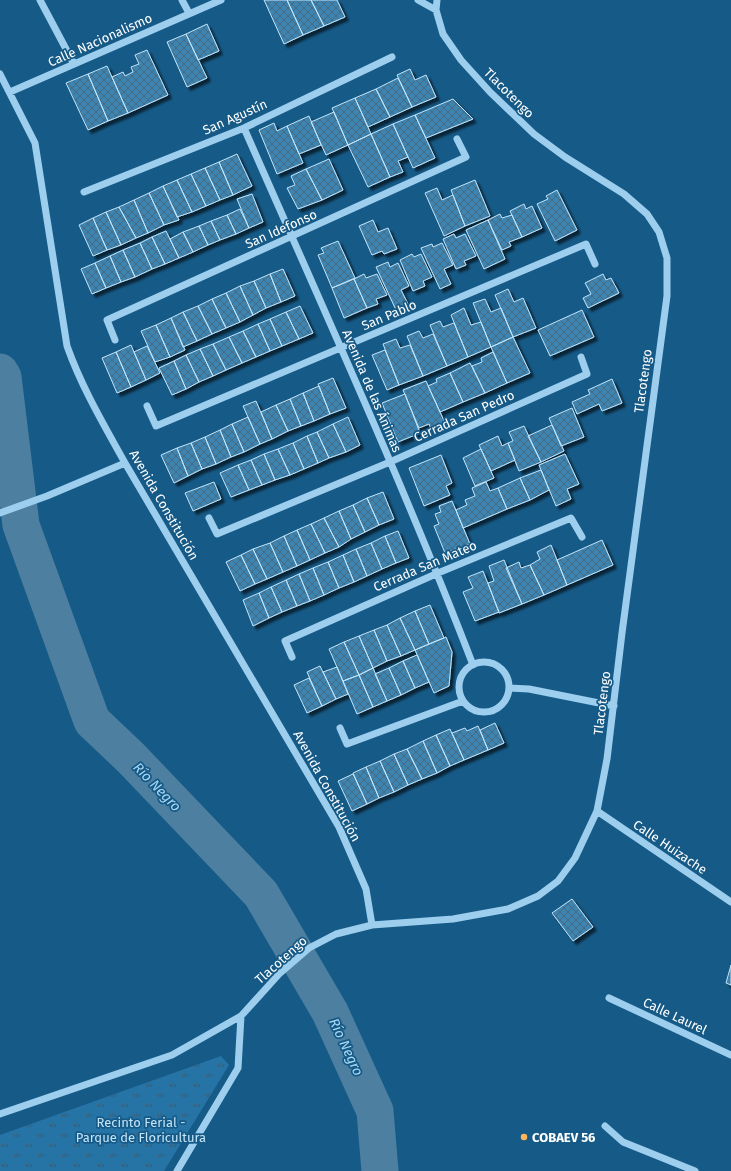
<svg xmlns="http://www.w3.org/2000/svg" width="731" height="1171" viewBox="0 0 731 1171" font-family="'Fira Sans',sans-serif">
<defs>
<pattern id="park-tufts" width="24" height="20" patternUnits="userSpaceOnUse"><rect width="24" height="20" fill="#2673a5"/><path d="M3 7l-1-3M5 7V3M7 7l1-3M15 17l-1-3M17 17v-4M19 17l1-3" fill="none" stroke="#3d5c70"/></pattern>
<pattern id="building-cross-hatch" width="8" height="8" patternUnits="userSpaceOnUse"><rect width="8" height="8" fill="#3e84b1"/><path d="M0 0l8 8M0 8l8-8" fill="none" stroke="#446b84"/></pattern>
<filter id="shadow"><feDropShadow dx="3.5" dy="3.5" stdDeviation="1" flood-color="#0009"/></filter>
</defs>
<rect width="100%" height="100%" fill="#165a87"/>
<!-- park -->
<path fill="url(#park-tufts)" d="M221,1056L229,1065L164,1171H0V1135Z"/>
<g fill="none" stroke-linecap="round" stroke-linejoin="round">
<!-- river -->
<path stroke="#4d7fa0" stroke-width="37" d="M0,372L3,377L21,525L92,721L131,758L261,894L330,1012L375,1111L380,1171"/>
</g>
<!-- building -->
<path fill="url(#building-cross-hatch)" stroke="#c2e5fa" filter="url(#shadow)" d="M264,0H287L303,35L284,44Z
M287,0H311L324,26L303,35Z
M311,0H337L345,17L324,26Z
M207,24L219,51L198,60L186,34Z
M186,34L207,78L187,87L167,42Z
M147,50L168,95L128,113L112,77L123,72L125,76L133,72L131,67L139,64L135,55Z
M107,66L128,113L108,121L88,74Z
M410,69L415,80L426,75L436,97L412,107L397,75Z
M88,74L108,121L88,130L66,83Z
M398,78L412,107L390,117L376,89Z
M376,89L390,117L368,127L355,98Z
M355,98L371,134L348,145L332,108Z
M453,99L473,119L426,138L415,115Z
M334,112L348,145L326,155L311,122Z
M415,115L435,158L413,168L393,124Z
M309,116L321,145L299,154L287,126Z
M274,123L277,131L287,126L303,163L277,174L259,130Z
M393,124L408,157L398,161L403,172L390,177L371,134Z
M371,134L390,177L368,187L348,145Z
M237,154L252,186L233,195L219,162Z
M329,159L343,190L322,200L306,169Z
M219,162L233,195L220,200L205,168Z
M205,168L220,200L206,206L191,174Z
M306,169L322,200L298,209L287,188L295,185L291,176Z
M191,174L206,206L192,212L177,180Z
M177,180L192,212L177,217L163,186Z
M475,180L490,216L465,226L451,190Z
M163,186L179,220L164,225L149,193Z
M437,188L442,200L453,195L465,226L444,236L425,193Z
M557,190L577,230L555,241L537,204L548,199L546,196Z
M149,193L164,225L148,233L134,200Z
M252,194L263,222L249,228L237,199Z
M134,200L148,233L136,238L119,207Z
M524,204L526,209L532,206L542,228L522,237L510,211Z
M119,207L136,238L121,245L106,212Z
M240,209L249,228L236,234L227,215Z
M106,212L121,245L107,250L93,218Z
M500,214L502,218L512,215L522,237L509,242L511,246L502,250L488,220Z
M227,215L236,234L220,240L211,221Z
M93,218L107,250L93,256L79,225Z
M373,220L378,232L388,228L397,249L384,254L382,251L372,255L359,226Z
M488,220L505,259L484,269L466,230Z
M211,221L220,240L208,245L199,226Z
M199,226L208,245L193,252L183,232Z
M166,231L179,258L165,264L152,237Z
M183,232L193,252L179,258L170,239Z
M454,234L456,238L465,234L476,256L464,261L466,265L456,269L443,239Z
M152,237L165,264L152,269L140,243Z
M338,241L355,278L332,288L318,255L324,253L321,248Z
M140,243L152,269L135,277L123,250Z
M442,243L453,265L444,269L451,284L440,289L421,248L432,244L433,247Z
M123,250L135,277L121,282L110,256Z
M412,254L414,257L421,254L432,277L423,281L425,286L413,291L400,260Z
M110,256L121,282L106,288L95,263Z
M388,262L390,267L398,263L409,286L401,290L408,304L396,310L376,267Z
M95,263L106,288L92,294L81,269Z
M283,269L295,296L281,302L270,274Z
M270,274L281,302L266,308L254,281Z
M364,274L366,278L377,274L387,295L376,299L378,304L367,308L354,279Z
M603,274L606,280L611,278L619,293L588,308L583,298L591,294L585,283Z
M354,279L367,308L344,318L332,288Z
M254,281L266,308L253,315L240,286Z
M240,286L253,315L240,322L226,293Z
M508,289L514,302L523,298L536,328L513,337L495,295Z
M226,293L240,322L226,328L212,299Z
M212,299L226,328L212,334L198,306Z
M485,299L491,312L501,308L513,337L491,347L473,303Z
M198,306L212,334L197,341L183,312Z
M300,306L313,333L299,339L286,312Z
M464,308L471,325L481,322L491,347L468,357L451,315Z
M582,310L594,337L550,356L538,330Z
M183,312L197,341L183,347L171,318Z
M286,312L299,339L282,346L270,319Z
M171,318L185,350L170,357L156,325Z
M270,319L282,346L270,351L258,324Z
M440,321L443,327L454,323L468,357L447,366L430,325Z
M258,324L270,351L256,357L243,331Z
M156,325L170,357L155,362L141,331Z
M243,331L256,357L242,363L229,337Z
M419,331L423,338L433,334L447,366L423,376L407,336Z
M229,337L242,363L226,370L213,344Z
M513,337L530,373L507,383L491,347Z
M396,339L400,348L410,345L423,376L399,385L383,344Z
M213,344L226,370L213,376L200,349Z
M131,345L146,380L131,387L116,352Z
M147,346L160,373L146,380L134,352Z
M200,349L213,376L199,382L186,355Z
M385,350L399,385L387,390L372,355Z
M116,352L131,387L117,393L102,358Z
M493,352L507,383L485,393L472,366L482,362L481,358Z
M186,355L199,382L186,389L174,361Z
M174,361L186,389L172,395L159,368Z
M470,363L485,393L463,402L450,373Z
M450,373L463,402L440,412L428,386L437,382L436,379Z
M333,378L346,408L330,414L318,384Z
M612,379L622,403L602,411L599,404L577,414L572,402L590,394L588,390Z
M426,381L445,423L431,429L429,424L419,428L403,390Z
M319,386L330,414L314,421L303,393Z
M303,393L314,421L301,426L290,399Z
M405,394L420,433L398,442L382,403Z
M290,399L301,426L288,431L276,405Z
M256,401L272,439L260,444L243,406Z
M276,405L288,431L272,439L261,412Z
M572,408L584,437L561,446L549,418Z
M248,417L260,444L244,452L232,424Z
M348,417L360,445L346,452L333,424Z
M232,424L244,452L231,457L220,430Z
M333,424L346,452L329,458L317,432Z
M552,425L564,451L541,462L528,436Z
M524,426L541,462L519,471L508,443L513,441L509,432Z
M220,430L231,457L216,464L205,437Z
M317,432L329,458L318,463L307,436Z
M307,436L318,463L304,469L293,443Z
M498,436L502,446L508,443L515,460L491,471L479,445Z
M205,437L216,464L202,469L191,443Z
M191,443L202,469L188,476L177,448Z
M293,443L304,469L290,475L278,449Z
M177,448L188,476L174,483L161,455Z
M278,449L290,475L275,480L264,454Z
M481,449L494,478L475,486L463,458Z
M264,454L275,480L262,485L251,460Z
M565,454L579,484L567,489L571,499L556,506L539,465Z
M441,455L452,483L446,486L450,495L424,506L409,468Z
M251,460L262,485L249,490L238,465Z
M238,465L249,490L231,497L220,473Z
M541,470L549,490L530,500L520,478Z
M520,478L530,500L507,509L498,488Z
M214,482L221,499L193,511L185,493Z
M486,482L490,491L498,488L507,509L463,528L456,510L467,505L465,500L475,496L472,488Z
M383,492L394,519L379,525L367,498Z
M367,498L379,525L365,532L353,505Z
M452,501L470,544L445,553L434,526L439,524L435,514L441,512L439,506Z
M353,505L365,532L351,539L339,511Z
M339,511L351,539L339,547L324,518Z
M324,518L339,547L325,553L311,524Z
M311,524L325,553L310,560L297,530Z
M297,530L310,560L297,566L284,536Z
M398,531L409,558L396,563L385,536Z
M284,536L297,566L283,572L270,543Z
M385,536L396,563L382,569L371,543Z
M602,540L613,565L567,585L557,560Z
M270,543L283,572L267,579L253,549Z
M371,543L382,569L367,576L356,549Z
M551,545L567,585L544,595L530,565L540,559L537,552Z
M253,549L267,579L255,584L241,555Z
M356,549L367,576L354,582L343,555Z
M241,555L255,584L240,591L226,562Z
M343,555L354,582L339,588L328,562Z
M504,560L522,604L499,613L488,583L494,581L489,566Z
M328,562L339,588L324,595L313,568Z
M519,562L521,568L530,565L544,595L522,604L506,568Z
M313,568L324,595L310,601L299,574Z
M483,571L499,612L475,621L463,592L473,588L468,577Z
M299,574L310,601L297,606L286,580Z
M286,580L297,606L282,612L271,587Z
M271,587L282,612L269,618L259,593Z
M259,593L269,618L253,626L243,600Z
M430,605L444,638L429,644L415,611Z
M415,611L429,644L415,650L400,618Z
M400,618L415,650L401,656L387,625Z
M387,625L401,656L387,661L374,630Z
M374,630L387,661L373,668L359,636Z
M359,636L373,668L359,675L344,642Z
M446,637L452,652L449,686L434,693L415,650Z
M344,642L359,675L343,681L329,649Z
M417,655L429,682L415,688L403,661Z
M403,661L415,688L401,695L389,668Z
M320,666L336,699L322,706L307,672Z
M337,667L348,694L336,699L323,672Z
M373,668L387,701L373,707L359,675Z
M389,668L401,695L387,701L375,674Z
M359,675L373,707L357,714L343,681Z
M309,678L322,706L307,713L294,685Z
M495,723L504,743L488,750L480,730Z
M478,726L488,750L464,760L452,733L465,728L467,731Z
M450,729L464,760L450,766L436,735Z
M436,735L450,766L437,773L423,741Z
M423,741L437,773L422,779L407,749Z
M407,749L422,779L408,785L394,754Z
M394,754L408,785L394,792L380,761Z
M380,761L394,792L379,798L366,767Z
M366,767L379,798L367,804L353,773Z
M353,774L367,804L352,811L338,781Z
M572,899L593,927L573,941L552,913Z
M731,965V985L726,983Z"/>
<g fill="none" stroke-linecap="round" stroke-linejoin="round">
<!-- minor -->
<path stroke="#9dceee" stroke-width="7" d="M40,0L74,64
M182,0L189,13
M418,0L436,10
M0,74L35,143L67,346C82,388 104,425 125,463L339,827L366,889L372,925
M10,92L221,0
M244,128C322,306 403,483 473,665
M84,192L244,128L392,57
M115,340L107,320L466,157L457,139
M147,406L156,426L586,244L595,264
M0,513L47,496L125,463
M209,518L217,534L390,462L587,374L581,357
M292,657L285,641L438,573L571,518L582,537
M459 687a25 25 0 1 1 50 0a25 25 0 1 1-50 0Z
M509,688L529,689L614,706
M340,728L347,744L463,701
M597,811L731,902
M609,998L731,1055
M0,1114L172,1055L241,1016L280,973L309,948L336,934L372,925L453,919L508,909L538,896L558,881L575,858L597,811L607,759L622,633L667,296V258L659,232L647,214L624,194L565,157L534,134L490,92L461,60L443,34L436,10L437,0
M605,1126L623,1142L695,1171
M177,1171L238,1068L241,1016"/>
</g>
<!-- markers -->
<circle fill="#ffb55a" stroke="#165a87" stroke-width="1.5" cx="524" cy="1137" r="4"/>
<g text-anchor="middle" dominant-baseline="central" stroke-width="3.5" stroke-linejoin="round" paint-order="stroke">
<!-- street labels -->
<g font-size="13" fill="#fff" stroke="#165a87">
<text transform="translate(100 40) rotate(-24)">Calle Nacionalismo</text>
<text transform="translate(509 93) rotate(45)">Tlacotengo</text>
<text transform="translate(235 117) rotate(-24)">San Agustín</text>
<text transform="translate(281 229) rotate(-24)">San Idefonso</text>
<text transform="translate(389 315) rotate(-23)">San Pablo</text>
<text transform="translate(643 381) rotate(-82)">Tlacotengo</text>
<text transform="translate(372 391) rotate(67)">Avenida de las Ánimas</text>
<text transform="translate(464 416) rotate(-24)">Cerrada San Pedro</text>
<text transform="translate(164 505) rotate(60)">Avenida Constitución</text>
<text transform="translate(425 566) rotate(-23)">Cerrada San Mateo</text>
<text transform="translate(602 703) rotate(-83)">Tlacotengo</text>
<text transform="translate(327 786) rotate(61)">Avenida Constitución</text>
<text transform="translate(670 847) rotate(34)">Calle Huizache</text>
<text transform="translate(281 960) rotate(-42)">Tlacotengo</text>
<text transform="translate(675 1016) rotate(25)">Calle Laurel</text>
</g>
<!-- park labels -->
<g font-size="13" fill="#c2e5fa" stroke="#165a87">
<text x="141" y="1122">Recinto Ferial -<tspan x="141" dy="15">Parque de Floricultura</tspan></text>
</g>
<!-- poi labels -->
<g font-size="13" font-weight="bold" fill="#fff" stroke="#165a87" text-anchor="start">
<text x="532" y="1137">COBAEV 56</text>
</g>
<!-- water labels -->
<g font-size="14" font-style="italic" fill="#a8d8f5" stroke="#165a87">
<text transform="translate(157 787) rotate(46)">Río Negro</text>
<text transform="translate(346 1047) rotate(65)">Río Negro</text>
</g>
</g>
</svg>
